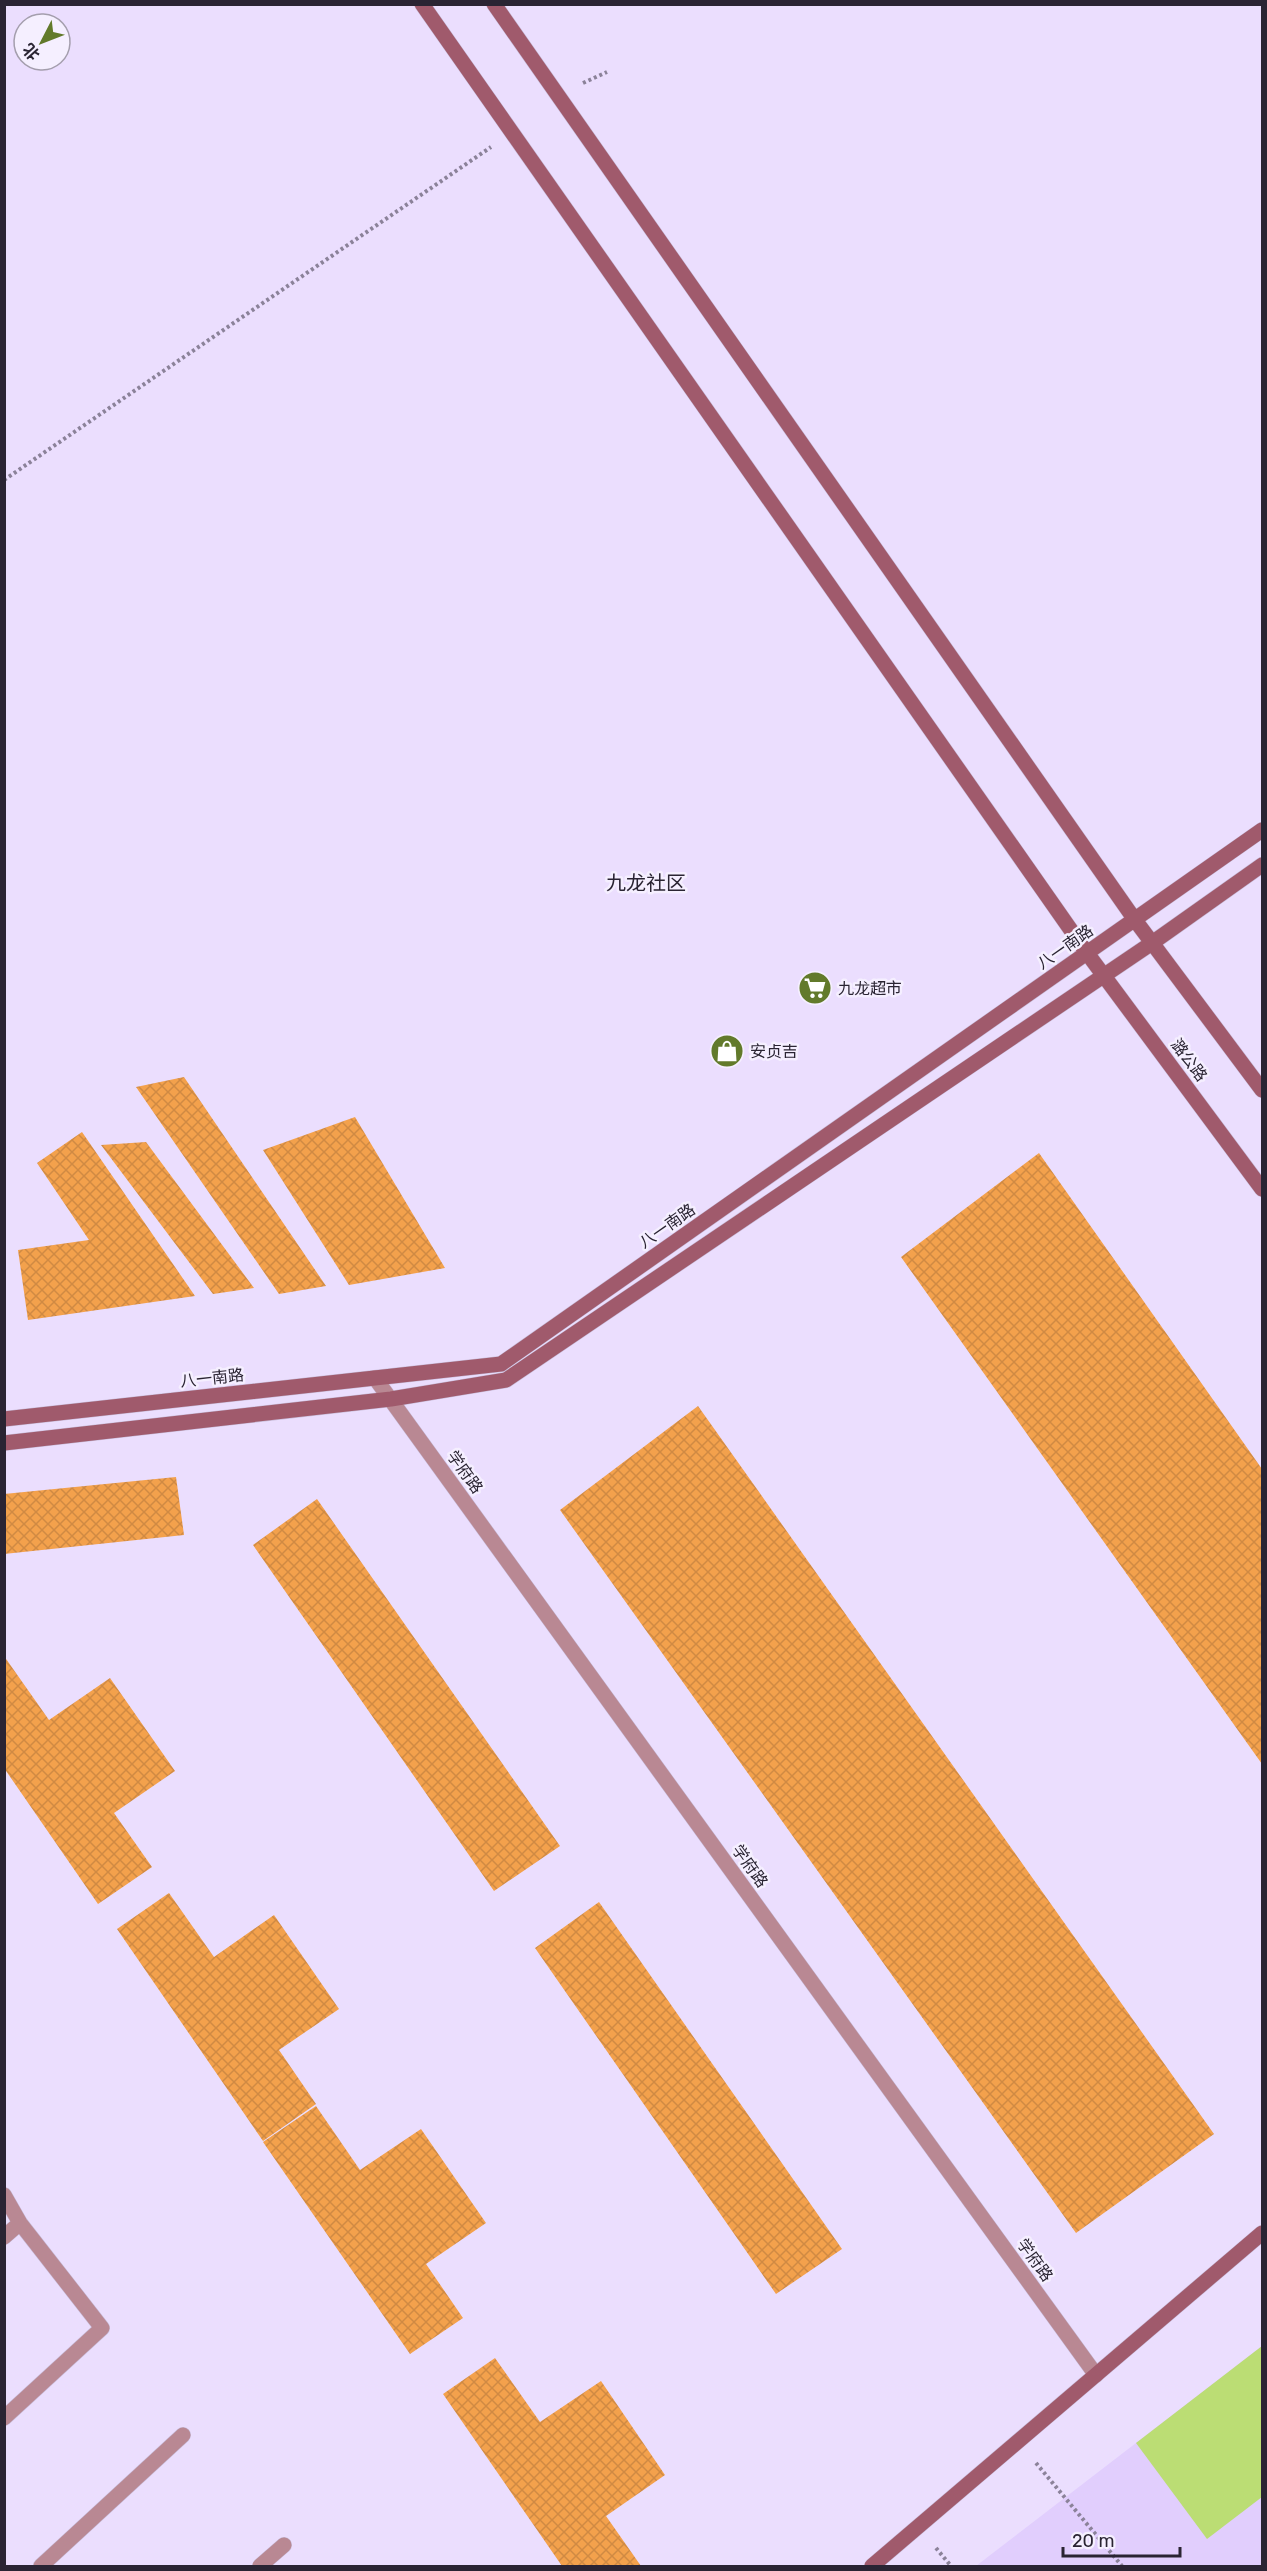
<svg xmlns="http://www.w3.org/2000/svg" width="1267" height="2571" viewBox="0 0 1267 2571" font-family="Rubik,'Noto Sans SC',sans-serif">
<defs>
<pattern id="building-cross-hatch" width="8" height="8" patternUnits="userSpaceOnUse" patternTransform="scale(1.5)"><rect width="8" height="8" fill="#f3a14c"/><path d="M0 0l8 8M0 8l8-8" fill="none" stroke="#d08a43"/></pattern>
</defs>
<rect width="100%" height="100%" fill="#ebdefe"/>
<!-- built -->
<path fill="#e1cefd" d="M1262,2346V2566H976L1136,2443Z"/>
<!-- green -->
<path fill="#bbdd74" d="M1262,2346V2497L1207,2539L1136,2443Z"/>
<!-- building -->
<path fill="url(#building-cross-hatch)" d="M184,1077L326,1286L279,1294L136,1087Z
M355,1117L445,1268L349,1285L263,1150Z
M82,1132L195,1296L28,1320L18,1250L89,1240L37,1163Z
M146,1142L254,1288L213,1294L101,1145Z
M1039,1153L1262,1469V1764L901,1257Z
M698,1406L1214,2134L1076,2233L560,1510Z
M176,1477L184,1535L4,1554V1494Z
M317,1499L560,1846L494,1891L253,1545Z
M4,1656L49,1720L110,1678L175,1771L114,1813L152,1867L98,1904L4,1768Z
M169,1893L214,1957L274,1915L339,2009L279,2050L316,2104L263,2141L117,1929Z
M599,1902L842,2249L776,2294L535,1948Z
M316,2106L360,2170L421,2129L486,2223L426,2264L463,2318L410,2354L263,2142Z
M495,2358L540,2422L601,2381L665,2475L606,2516L641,2566H562L443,2394Z"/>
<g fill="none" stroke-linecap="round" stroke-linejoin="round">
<defs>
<path id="street" d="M375,1378L1096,2375
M4,2195L20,2223L102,2328L4,2418
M4,2237L20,2223
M41,2566L183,2435
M260,2566L284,2545"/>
<path id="secondary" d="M422,4L1087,953L1262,1189
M494,4L1135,920L1262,1090
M4,1419L501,1364L1262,830
M4,1443L391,1399L506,1380L1152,943L1262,865
M872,2566L1262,2233"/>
</defs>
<!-- street casing -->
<use href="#street" stroke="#c8bdd9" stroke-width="16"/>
<!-- secondary casing -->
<use href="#secondary" stroke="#c8bdd9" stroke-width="16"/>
<!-- path -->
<path stroke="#8b8299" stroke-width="4" stroke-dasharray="3 3" stroke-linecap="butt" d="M583,83L607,72
M4,480L491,147
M1036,2463L1122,2566
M936,2548L951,2566"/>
<!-- street -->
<use href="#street" stroke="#b98893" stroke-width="15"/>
<!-- secondary -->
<use href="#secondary" stroke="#a05a6c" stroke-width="15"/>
</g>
<!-- icons -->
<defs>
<symbol id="supermarket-disc" viewBox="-11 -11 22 22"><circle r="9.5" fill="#627a2b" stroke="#f5efff"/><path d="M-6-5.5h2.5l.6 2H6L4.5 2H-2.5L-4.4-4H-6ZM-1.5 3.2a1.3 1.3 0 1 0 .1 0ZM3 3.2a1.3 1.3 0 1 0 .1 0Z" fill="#fff"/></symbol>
<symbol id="shop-disc" viewBox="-11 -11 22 22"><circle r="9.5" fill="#627a2b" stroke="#f5efff"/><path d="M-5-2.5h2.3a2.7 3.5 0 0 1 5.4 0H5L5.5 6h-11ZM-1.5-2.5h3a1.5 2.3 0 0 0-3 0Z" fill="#fff"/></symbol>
</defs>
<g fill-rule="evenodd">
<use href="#supermarket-disc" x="796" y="969" width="38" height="38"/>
<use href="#shop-disc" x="708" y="1032" width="38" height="38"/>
</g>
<g text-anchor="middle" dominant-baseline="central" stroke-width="5" stroke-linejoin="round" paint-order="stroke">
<!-- street labels -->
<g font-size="16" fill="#2a2433" stroke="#f5efff">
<text transform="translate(1065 947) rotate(-35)">八一南路</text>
<text transform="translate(1189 1060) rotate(53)">潞公路</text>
<text transform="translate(667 1226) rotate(-35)">八一南路</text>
<text transform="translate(212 1378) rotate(-6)">八一南路</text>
<text transform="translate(465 1472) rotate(54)">学府路</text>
<text transform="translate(750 1866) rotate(54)">学府路</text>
<text transform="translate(1035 2260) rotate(54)">学府路</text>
</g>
<!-- poi labels -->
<g font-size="16" fill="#2a2433" stroke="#f5efff" text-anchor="start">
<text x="838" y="988">九龙超市</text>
<text x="750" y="1051">安贞吉</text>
</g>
<!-- quarter labels -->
<g font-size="20" fill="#2a2433" stroke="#f5efff">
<text x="646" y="883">九龙社区</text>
</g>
</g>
<!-- border -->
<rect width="1267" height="2571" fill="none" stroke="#2a2433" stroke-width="12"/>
<!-- north arrow -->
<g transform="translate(42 42) rotate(228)"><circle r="28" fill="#f5efff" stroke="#a49ead" stroke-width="1.5"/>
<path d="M0-4.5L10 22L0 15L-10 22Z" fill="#627a2b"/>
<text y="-9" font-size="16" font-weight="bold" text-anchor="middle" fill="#2a2433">北</text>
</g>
<!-- scale -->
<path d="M1063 2547v9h117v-9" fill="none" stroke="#2a2433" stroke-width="3"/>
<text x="1072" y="2547" font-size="18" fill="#2a2433" stroke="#f5efff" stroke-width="4.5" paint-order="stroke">20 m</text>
</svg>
